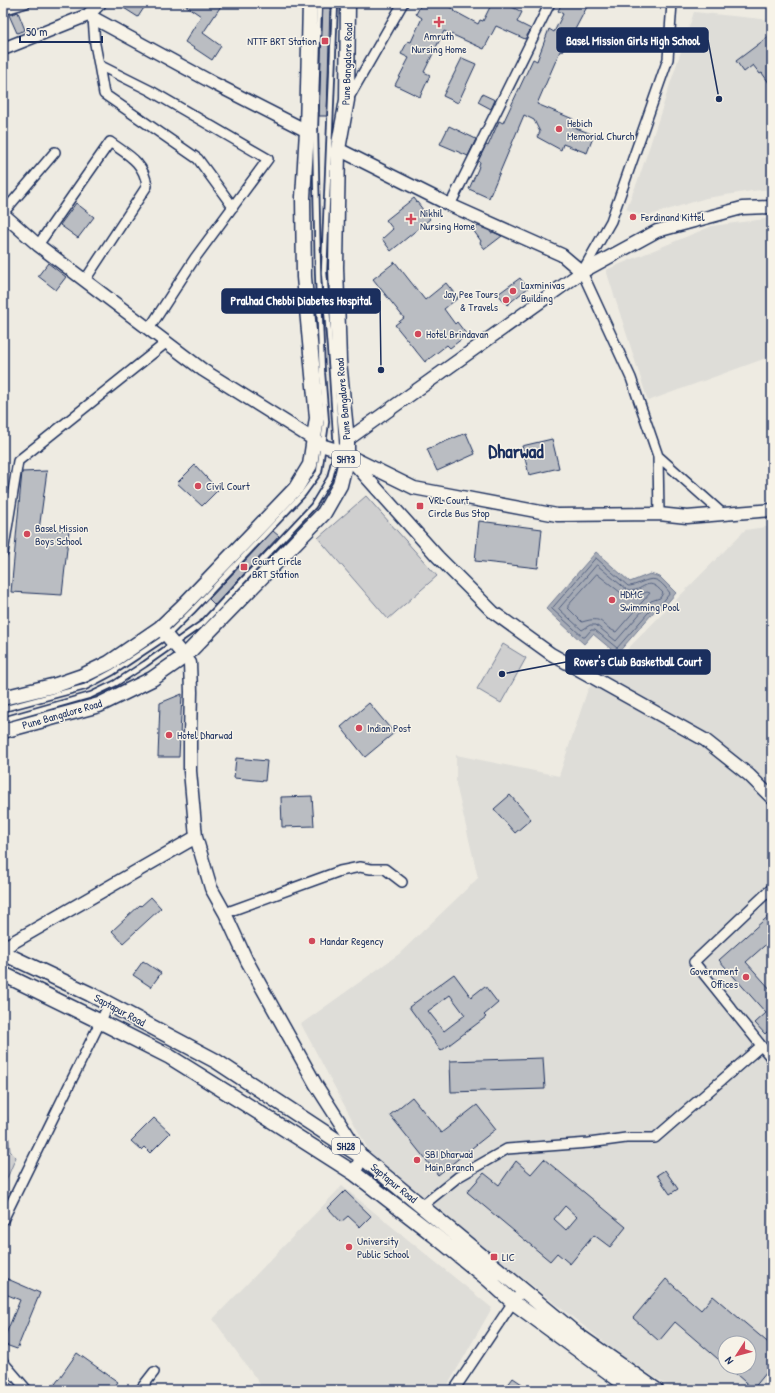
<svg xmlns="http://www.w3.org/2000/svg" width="775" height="1393" viewBox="0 0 775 1393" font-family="'Patrick Hand',sans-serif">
<rect width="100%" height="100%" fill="#eeebe2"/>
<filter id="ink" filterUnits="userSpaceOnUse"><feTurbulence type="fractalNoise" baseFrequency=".025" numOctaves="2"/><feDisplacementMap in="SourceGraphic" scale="8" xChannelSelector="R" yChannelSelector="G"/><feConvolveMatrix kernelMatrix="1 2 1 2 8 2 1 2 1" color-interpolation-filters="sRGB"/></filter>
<g filter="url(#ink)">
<!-- built -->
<path fill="#deddd8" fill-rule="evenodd" d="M694,12L772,20V189L752,191L706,198L644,217L626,209L639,178Z
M772,218V356L648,401L606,270L712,226Z
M772,526V1390H674L622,1356L436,1210L372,1157L301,1024L399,954L478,878L456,784V755L559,776L588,689L745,530ZM725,1343H749V1367H725Z
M342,1186L492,1308L445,1390H264L213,1319Z"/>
<!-- green -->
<path fill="#cfcfcf" stroke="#757f96" d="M366,496L437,576L388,619L318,538Z
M503,644L526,658L501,703L477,689Z
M3,1087L4,1088L10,1151L16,1157L3,1188Z"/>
<!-- water -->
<path fill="#a6abb5" stroke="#6e7992" d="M596,552L630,582L650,574L660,577L676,593L662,609L658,607L617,654L593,634L584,644L546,609Z"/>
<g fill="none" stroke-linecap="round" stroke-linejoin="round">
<!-- shore -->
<path stroke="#536181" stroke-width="1" d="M596,558L628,586C632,586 634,585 637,584C655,576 658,578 670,593L662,603L655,605L617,648L595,630H591L585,637H583L552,609Z
M597,565L627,590C644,594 646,573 663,593L660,598L651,601L616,641L596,625H590L582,630L559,609Z
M597,574L625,596L634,597L647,592L650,593L616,632C599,625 605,615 582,622L568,608V606Z"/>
</g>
<!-- building -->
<path fill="#babdc2" stroke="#1b2f5e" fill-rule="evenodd" d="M116,3H147L138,17Z
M182,3H223L203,33L221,46L212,60L185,42L201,16Z
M323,3H330L327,116H319Z
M422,3H442L455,10L454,11L478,24L480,20L483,21L492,3H504L522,12L517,22L531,29L525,39L496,26L484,49L444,31L424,72L430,75L420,97L395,85L409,58L401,54L408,41L411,42L422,18L416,14Z
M562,3H589L571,37L569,36L562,52L560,51L537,104L573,119L571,126L594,135L587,153L563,144L561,150L537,137L540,132L534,120L524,115L489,198L469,189L478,169L480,162L478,161L486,145L488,146L499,121L503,123L533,59L537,61L549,29L554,32L563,14L558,11Z
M18,12L25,30L17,33L9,15Z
M772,34V87L762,73L760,74L753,65L744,72L736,61Z
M462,58L476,64L458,103L443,96Z
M482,94L495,100L491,109L478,102Z
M449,126L476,139L468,156L440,144Z
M414,198L430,219L391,251L382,239L393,229L386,220Z
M76,203L94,217L78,238L60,225Z
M478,226L490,231L491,233L493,232L502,236L485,249L480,243L481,241L473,230Z
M395,262L425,300L446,283L458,298L444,309L455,324L457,322L467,335L450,348L447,345L425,362L395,325L404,318L373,279Z
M48,263L66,277L56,290L38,276Z
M520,278L528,288L507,305L498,294Z
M466,433L475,454L437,471L427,449Z
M552,439L559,468L529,475L522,446Z
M195,465L218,490L202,506L177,483Z
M47,471L39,530H69L62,595L11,592L22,472Z
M479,521L542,529L538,568L475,561Z
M273,531L279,536L215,605L209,599Z
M182,694L179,757H158L160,703Z
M369,703L394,733L365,757L341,727Z
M236,758L267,761L265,781L234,778Z
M510,795L531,819L515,833L494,809Z
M312,796L314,826L282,827L281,797Z
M151,897L161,908L123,943L112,931L140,905L141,906Z
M772,913V939L746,962L772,991V1027L765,1034L755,1023L766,1013L719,960Z
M143,961L161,973L151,987L133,975Z
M454,974L471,997L485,986L498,1003L484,1015L486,1017L441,1051L409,1007ZM450,995L465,1015L444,1031L428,1011Z
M543,1058L545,1089L451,1092L450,1061Z
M412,1097L441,1133L477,1105L496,1129L438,1175L390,1115Z
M154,1118L170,1133L150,1153L144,1147L141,1150L131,1141Z
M544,1159L626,1227L610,1247L594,1235L570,1264L557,1253L550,1261L467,1192L484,1173L499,1185L516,1161L531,1174ZM565,1206L577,1217L566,1230L554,1219Z
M665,1170L678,1189L670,1194L657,1175Z
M345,1191L371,1216L360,1227L348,1216L341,1222L328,1208Z
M3,1277L40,1293L17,1349L3,1344V1341L20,1300L3,1293Z
M666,1279L701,1310L713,1296L772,1346V1366L753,1389L728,1367H749V1343H725V1365L675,1322L659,1341L633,1318Z
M77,1353L118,1382L112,1390H51Z
M3,1375L16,1390H3Z
M513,1378L522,1384L518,1390H504Z"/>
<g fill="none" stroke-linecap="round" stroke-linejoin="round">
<defs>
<path id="lane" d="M3,709L85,687L113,672L167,636L192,611L303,494L319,472L326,422L322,373L318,273L315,128L319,3
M3,720L91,695L116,683L145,664L203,623L313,506L330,478L337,450L332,372L324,272L335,3"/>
<path id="street" d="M672,3L668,59L611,221L582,272L631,378L658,456L723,514
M3,10L26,3
M93,18L95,44L99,65L151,91L268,159L195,258L149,329
M99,65L104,94L198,159L233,207
M348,99L403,3
M450,205L550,3
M3,213L55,152
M38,245L110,142C128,155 144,162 147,186L85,280
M658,456L659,514
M3,553L18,461L167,342
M772,888L694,962L772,1059
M225,913L340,871L360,867L371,869H385L402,882
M422,1206L458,1177L507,1149L589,1143L626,1138H655L761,1046
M3,1220L109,1004
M3,1362L27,1390
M140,1390L154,1372
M454,1390L513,1302L523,1290"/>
<path id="secondary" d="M88,15L215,84L307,131
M3,49L88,15L100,3
M338,149L450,205L562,255L582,272
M3,214L38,245L203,370L324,446L337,450L414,488L557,515L659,514L687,517L772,510
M347,440L582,272L657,231L742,208L772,207
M352,461L438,557L493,612L551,654L705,740L749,775L772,798
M160,628L190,663L191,692L190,735V771L196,837L211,888L225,913L247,961L316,1085L362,1157L354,1173
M3,948L196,837"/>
<path id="primary" d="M3,698L56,685L82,676L109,663L160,628L182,607L296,488L310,465L317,418L304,277L303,197L307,131L310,3
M3,731L99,705L152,679L185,656L324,513L340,485L347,456V440L339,361L336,267L338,149L347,100L348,3
M3,953L90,994L216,1061L362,1157L576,1334L656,1390
M3,974L99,1021L170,1057L247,1105L354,1173L434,1235L489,1280L513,1302L633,1390"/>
</defs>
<!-- lane casing -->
<use href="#lane" stroke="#1b2f5e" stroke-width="8"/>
<!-- street casing -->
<use href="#street" stroke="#1b2f5e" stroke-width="12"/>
<!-- secondary casing -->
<use href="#secondary" stroke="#1b2f5e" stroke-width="15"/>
<!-- primary casing -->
<use href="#primary" stroke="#1b2f5e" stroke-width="17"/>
<!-- lane -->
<use href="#lane" stroke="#f7f3e8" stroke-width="4.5"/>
<!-- street -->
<use href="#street" stroke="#f7f3e8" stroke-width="9"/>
<!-- secondary -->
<use href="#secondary" stroke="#f7f3e8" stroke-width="12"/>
<!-- primary -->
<use href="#primary" stroke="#f7f3e8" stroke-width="14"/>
</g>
</g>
<!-- markers -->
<g fill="#d1495b" stroke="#f7f3e8" stroke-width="1.5">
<path d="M437 16h4v4h4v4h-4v4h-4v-4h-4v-4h4z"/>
<rect x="321" y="37" width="8" height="8" rx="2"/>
<circle cx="559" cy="129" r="4"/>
<circle cx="633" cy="217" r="4"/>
<path d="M409 213h4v4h4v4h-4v4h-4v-4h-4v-4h4z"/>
<circle cx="513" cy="291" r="4"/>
<circle cx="506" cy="300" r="4"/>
<circle cx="418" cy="334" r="4"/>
<circle cx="198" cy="486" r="4"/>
<rect x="416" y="502" width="8" height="8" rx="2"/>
<circle cx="27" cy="534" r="4"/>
<rect x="240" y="563" width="8" height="8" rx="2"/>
<circle cx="612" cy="600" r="4"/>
<circle cx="359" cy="728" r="4"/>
<circle cx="169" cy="735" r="4"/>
<circle cx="312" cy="941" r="4"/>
<circle cx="746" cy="977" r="4"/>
<circle cx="417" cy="1160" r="4"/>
<circle cx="349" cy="1247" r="4"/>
<rect x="490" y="1253" width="8" height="8" rx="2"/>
</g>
<g text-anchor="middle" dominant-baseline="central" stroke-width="3" stroke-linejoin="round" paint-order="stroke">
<!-- shield labels -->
<g fill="#f7f3e8" stroke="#5d6a87" stroke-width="1">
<rect x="332" y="451" width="28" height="16" rx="3"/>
<rect x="332" y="1138" width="28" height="16" rx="3"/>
</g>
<g font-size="10" font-weight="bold" fill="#1b2f5e">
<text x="346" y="459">SH73</text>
<text x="346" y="1146">SH28</text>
</g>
<!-- poi labels -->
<g font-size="11" fill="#1b2f5e" stroke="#f7f3e8" text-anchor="start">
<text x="439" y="36" text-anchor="middle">Amruth<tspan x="439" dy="13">Nursing Home</tspan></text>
<text x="317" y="41" text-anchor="end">NTTF BRT Station</text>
<text x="567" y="123">Hebich<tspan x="567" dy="13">Memorial Church</tspan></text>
<text x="420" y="213">Nikhil<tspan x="420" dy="13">Nursing Home</tspan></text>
<text x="641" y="217">Ferdinand Kittel</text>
<text x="521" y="285">Laxminivas<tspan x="521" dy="13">Building</tspan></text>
<text x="498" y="294" text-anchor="end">Jay Pee Tours<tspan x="498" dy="13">&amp; Travels</tspan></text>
<text x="426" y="334">Hotel Brindavan</text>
<text x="206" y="486">Civil Court</text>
<text x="428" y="500">VRL Court<tspan x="428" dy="13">Circle Bus Stop</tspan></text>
<text x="35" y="528">Basel Mission<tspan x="35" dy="13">Boys School</tspan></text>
<text x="252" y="561">Court Circle<tspan x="252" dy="13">BRT Station</tspan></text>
<text x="620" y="594">HDMC<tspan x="620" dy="13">Swimming Pool</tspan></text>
<text x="367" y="728">Indian Post</text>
<text x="177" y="735">Hotel Dharwad</text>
<text x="320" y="941">Mandar Regency</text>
<text x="738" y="971" text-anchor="end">Government<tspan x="738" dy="13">Offices</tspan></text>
<text x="425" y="1154">SBI Dharwad<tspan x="425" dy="13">Main Branch</tspan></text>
<text x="357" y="1241">University<tspan x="357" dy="13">Public School</tspan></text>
<text x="502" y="1257">LIC</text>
</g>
<!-- street labels -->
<g font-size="11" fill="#1b2f5e" stroke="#f7f3e8">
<text transform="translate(347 64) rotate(-88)">Pune Bangalore Road</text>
<text transform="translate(343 399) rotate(-95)">Pune Bangalore Road</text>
<text transform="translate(62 714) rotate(-16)">Pune Bangalore Road</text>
<text transform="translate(120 1010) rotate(28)">Saptapur Road</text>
<text transform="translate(394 1183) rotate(39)">Saptapur Road</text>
</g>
<!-- town labels -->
<g font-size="19" font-weight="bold" fill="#1b2f5e" stroke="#f7f3e8">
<text x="516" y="451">Dharwad</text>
</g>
</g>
<!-- callouts -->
<path fill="none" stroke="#1b2f5e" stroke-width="1.5" d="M719 99L708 40M381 370L380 301M502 674L566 662"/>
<g fill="#1b2f5e" stroke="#f7f3e8" stroke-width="1.5">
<circle cx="719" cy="99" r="4"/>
<circle cx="381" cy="370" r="4"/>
<circle cx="502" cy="674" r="4"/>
</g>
<g fill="#1b2f5e" stroke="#1b2f5e" stroke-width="1.5">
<rect x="557" y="28" width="151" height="24" rx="4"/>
<rect x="222" y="289" width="158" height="24" rx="4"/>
<rect x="566" y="650" width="144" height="24" rx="4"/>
</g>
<g font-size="12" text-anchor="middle" font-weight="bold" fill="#fff">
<text x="633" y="45">Basel Mission Girls High School</text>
<text x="301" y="305">Pralhad Chebbi Diabetes Hospital</text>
<text x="638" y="666">Rover's Club Basketball Court</text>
</g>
<!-- margin -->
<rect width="775" height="1393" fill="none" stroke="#f7f3e8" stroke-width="16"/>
<rect x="8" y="8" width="759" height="1377" fill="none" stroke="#1b2f5e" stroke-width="1.5" filter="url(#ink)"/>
<!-- north arrow -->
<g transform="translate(737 1355) rotate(234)"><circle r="19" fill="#f7f3e8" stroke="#9fa5b1"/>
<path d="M0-3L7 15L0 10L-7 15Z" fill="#d1495b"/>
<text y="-6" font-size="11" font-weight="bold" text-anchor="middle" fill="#1b2f5e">N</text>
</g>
<!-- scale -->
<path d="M20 36v6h82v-6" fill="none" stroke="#1b2f5e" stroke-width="2"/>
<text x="26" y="36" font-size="12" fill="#1b2f5e" stroke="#f7f3e8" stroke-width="3" paint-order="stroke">50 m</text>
</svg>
